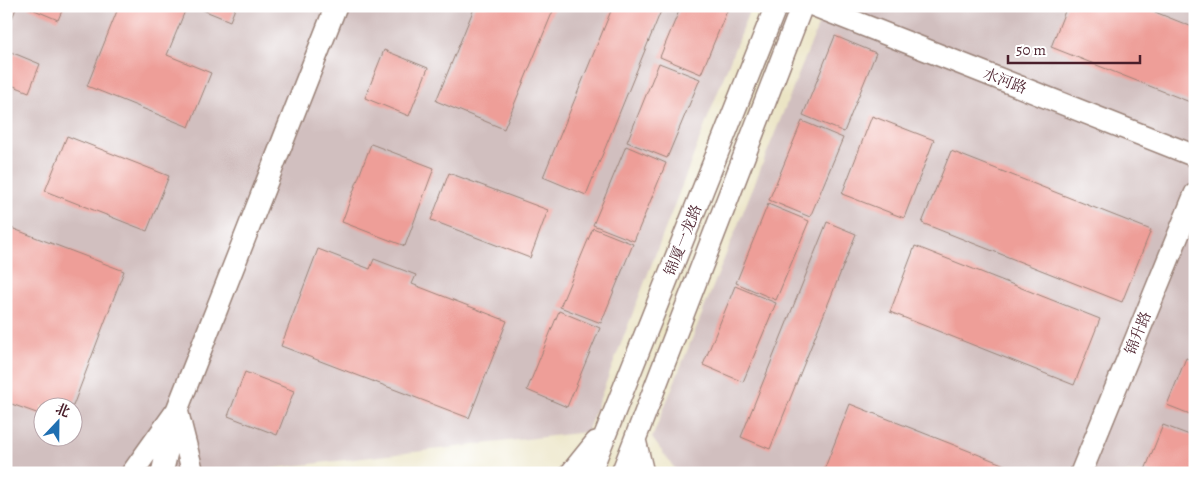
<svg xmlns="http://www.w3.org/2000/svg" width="1201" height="479" viewBox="0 0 1201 479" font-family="Alegreya,'Noto Serif SC',serif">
<rect width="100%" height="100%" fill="#fff"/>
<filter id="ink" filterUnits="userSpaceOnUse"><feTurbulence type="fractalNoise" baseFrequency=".02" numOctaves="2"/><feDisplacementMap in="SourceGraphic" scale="10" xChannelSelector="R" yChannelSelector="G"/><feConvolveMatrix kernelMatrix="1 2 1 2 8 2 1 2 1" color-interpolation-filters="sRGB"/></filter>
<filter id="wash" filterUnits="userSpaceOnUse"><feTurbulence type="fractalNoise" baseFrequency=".0096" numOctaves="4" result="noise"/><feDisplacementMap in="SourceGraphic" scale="20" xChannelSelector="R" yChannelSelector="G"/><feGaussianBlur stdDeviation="1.12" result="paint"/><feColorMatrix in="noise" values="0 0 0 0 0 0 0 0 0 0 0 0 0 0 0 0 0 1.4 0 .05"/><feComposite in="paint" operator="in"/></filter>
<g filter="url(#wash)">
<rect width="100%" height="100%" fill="#ebe4c4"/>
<!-- industrial -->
<path fill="#d1bfbf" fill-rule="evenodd" d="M6,6H751L587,432L234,473H6ZM42,406H72V436H42Z
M826,6H1195V473H678L652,438Z"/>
<g id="blocks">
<!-- building -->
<path fill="#ee9e98" d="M6,6H17L6,33Z
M25,6H64L58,20Z
M119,6H187L167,55L211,73L189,127L87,86Z
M193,6H236L230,21Z
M475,6H555L504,129L436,101Z
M613,6H663L586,195L543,177Z
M681,6H729L701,74L660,57Z
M1067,6H1140L1195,28V104L1051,47Z
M835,36L876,53L844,132L803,115Z
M6,50L40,64L29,92L6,83Z
M384,50L428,68L409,116L365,98Z
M659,63L700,79L667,158L627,142Z
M872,116L934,140L904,218L842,194Z
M802,121L843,138L810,217L769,200Z
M67,136L169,176L147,231L45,191Z
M371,144L434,168L405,246L342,222Z
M626,146L666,163L634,241L593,225Z
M951,151L1151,230L1122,302L922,223Z
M449,173L548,210L530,258L431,220Z
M768,204L809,221L776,300L736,283Z
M827,222L856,234L770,449L741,437Z
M6,226L124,271L73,406H42V415L6,402Z
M593,228L633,244L601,323L560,307Z
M915,246L1100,319L1074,385L890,312Z
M318,249L370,269L374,259L416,275L412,284L507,321L469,418L281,346Z
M735,286L776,303L743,382L703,365Z
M559,311L600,328L567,407L527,390Z
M1186,358L1195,361V416L1167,405Z
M245,372L294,391L277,435L228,416Z
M850,404L1025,473H832L824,470Z
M1163,425L1195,437V473H1153L1145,470Z"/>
</g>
</g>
<g filter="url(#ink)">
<use href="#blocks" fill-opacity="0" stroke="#9a8278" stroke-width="1"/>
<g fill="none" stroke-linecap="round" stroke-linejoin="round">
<defs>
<path id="minor" d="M815,6L1195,156
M635,440L643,473
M132,473L177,410L193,473
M162,473L177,410L336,6
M571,473L596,442
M590,473L776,6
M622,473L802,6
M1081,473L1195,194"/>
</defs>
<!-- minor casing -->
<use href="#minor" stroke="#9a8278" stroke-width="24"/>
<!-- minor -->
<use href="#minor" stroke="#fff" stroke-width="21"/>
</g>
</g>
<g text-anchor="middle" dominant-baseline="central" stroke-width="5" stroke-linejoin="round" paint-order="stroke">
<!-- street labels -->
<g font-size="15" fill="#4a1f2b" stroke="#fff">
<text transform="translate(1005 81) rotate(21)">水河路</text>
<text transform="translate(683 240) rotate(-68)">锦厦一龙路</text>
<text transform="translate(1138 333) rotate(-68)">锦升路</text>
</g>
</g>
<!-- margin -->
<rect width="1201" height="479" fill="none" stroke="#fff" stroke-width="25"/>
<!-- north arrow -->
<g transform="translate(58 422) rotate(22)"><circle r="24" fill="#ffffff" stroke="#b7a5aa"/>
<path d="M0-4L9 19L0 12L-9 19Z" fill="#1f6fb2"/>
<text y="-8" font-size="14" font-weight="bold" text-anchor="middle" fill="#4a1f2b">北</text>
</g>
<!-- scale -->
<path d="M1008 55v8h132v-8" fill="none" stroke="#4a1f2b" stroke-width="2.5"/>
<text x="1016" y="55" font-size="15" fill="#4a1f2b" stroke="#ffffff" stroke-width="4" paint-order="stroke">50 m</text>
</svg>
